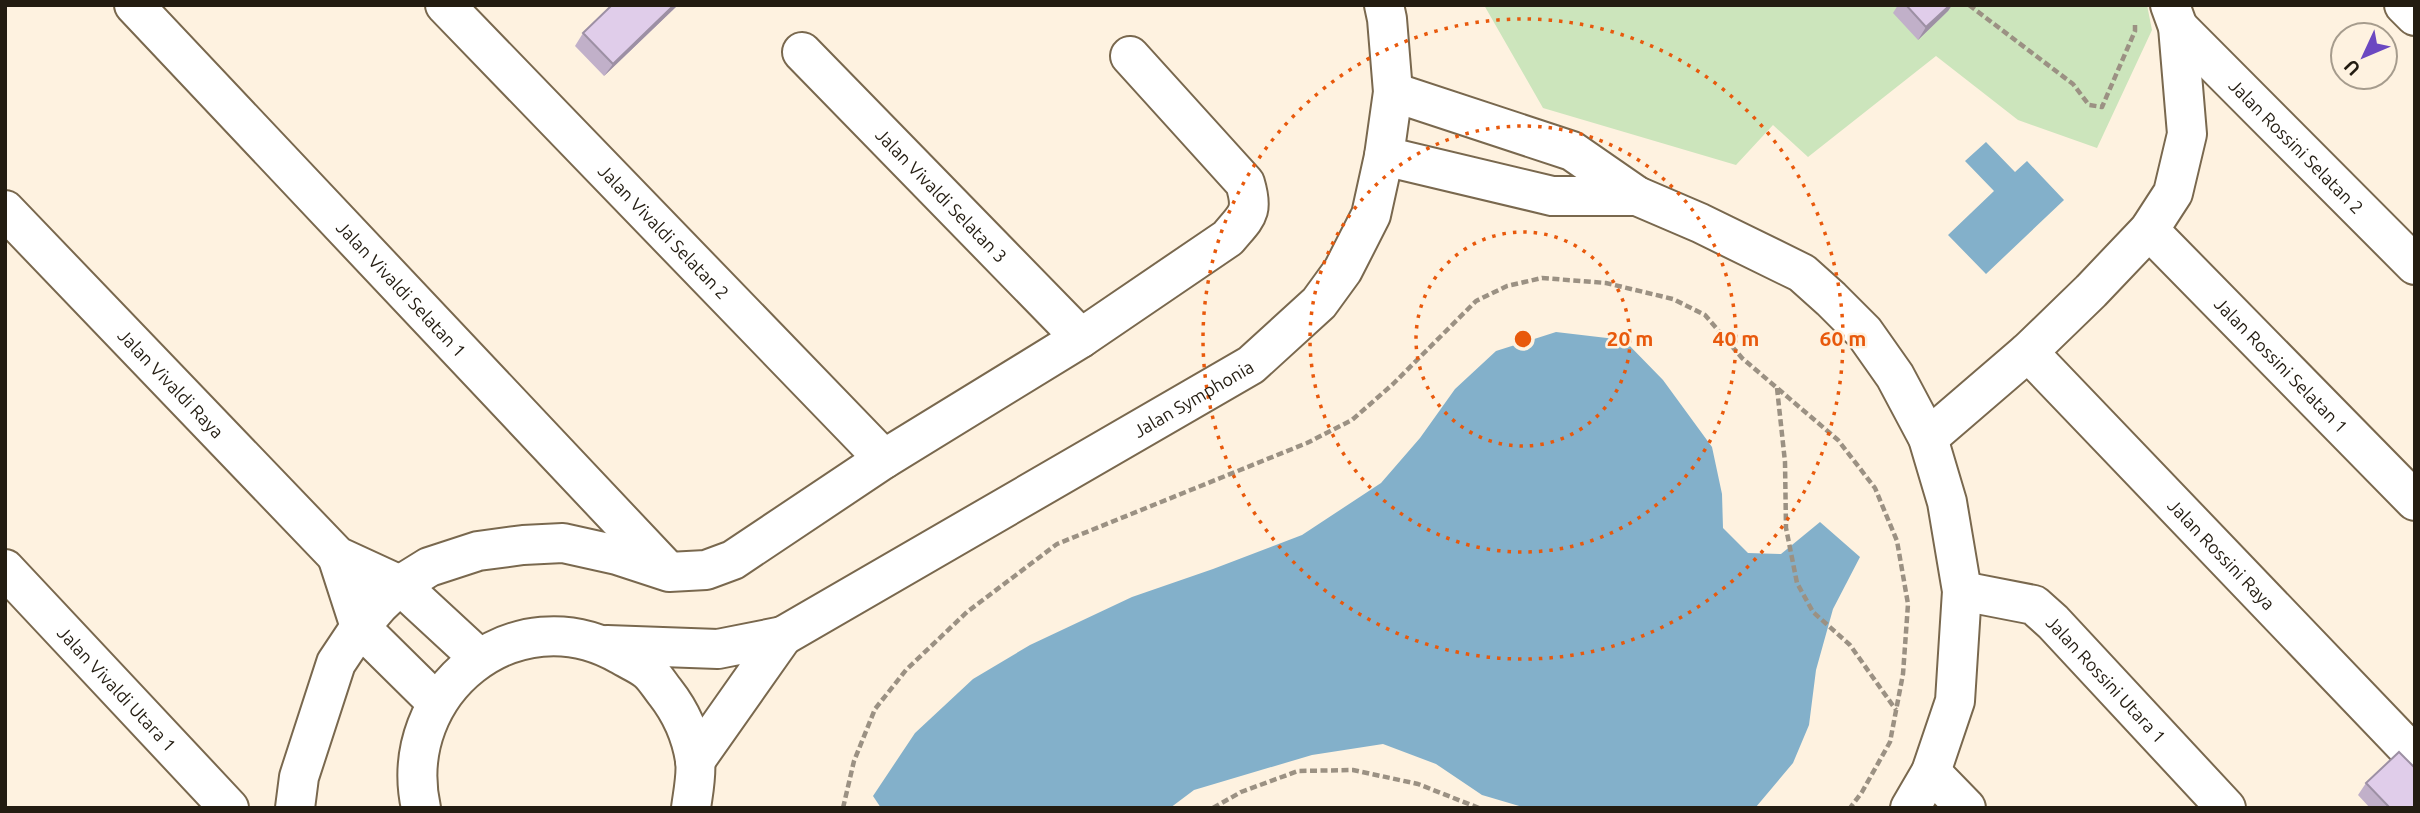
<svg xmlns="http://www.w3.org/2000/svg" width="2420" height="813" viewBox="0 0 2420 813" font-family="Ubuntu,sans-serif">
<rect width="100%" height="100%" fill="#fef2e0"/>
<!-- green -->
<path fill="#cce5bc" d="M1484,5H2147L2152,30L2097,148L2018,120L1936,56L1808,157L1773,125L1736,165L1543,108Z"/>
<!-- water -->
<path fill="#83b0ca" d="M1986,142L2015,172L2027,161L2064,200L1986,274L1948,235L1994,191L1965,161Z
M1556,332L1624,340L1663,380L1712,447L1722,494L1723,528L1748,553L1781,554L1820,522L1860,557L1833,609L1816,670L1809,725L1793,763L1756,807L1526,808L1482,795L1436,764L1383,744L1312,755L1194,790L1170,808H881L873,796L915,733L973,679L1030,645L1132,597L1213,569L1302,535L1381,483L1420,438L1455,389L1496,351Z"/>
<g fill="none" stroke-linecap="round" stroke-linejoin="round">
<defs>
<g id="street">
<path id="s1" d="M134,5L665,568"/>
<path id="s2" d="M445,5L884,459"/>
<path d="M2404,5L2415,16"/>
<path id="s3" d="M2178,27L2415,265"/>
<path id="s4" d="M802,52L1081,338"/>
<path d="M1393,92L1572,151L1637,196L1700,223L1802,273L1831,299L1864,332L1895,376L1928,438L1947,502L1962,591L1955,701L1931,772L1910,808"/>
<path d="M1384,156L1552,196H1637"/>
<path id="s5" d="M5,210L337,556L400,585L479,658"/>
<path id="s6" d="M2149,230L2415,501"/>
<path id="s7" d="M2028,352L2415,756"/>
<path d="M1928,438L2028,352L2091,291L2149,230L2173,193L2187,134L2178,27L2170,5"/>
<path d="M337,556L360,627L436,702"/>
<path id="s8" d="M5,569L229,808"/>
<path id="s9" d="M1962,591L2034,605L2053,622L2226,808"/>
<path id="s10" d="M783,636L1251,365L1319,303L1343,270L1371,215L1384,156L1393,92L1387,19L1384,5"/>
<path d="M607,645L718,649L783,636L695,761"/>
<path d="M1931,772L1966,808"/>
<path d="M295,808L299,777L336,663L360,627L379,605L400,585L429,567L478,551L523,545L563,543L617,555L669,572L706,570L733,560L884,459L1081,338L1228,238C1247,215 1254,213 1245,183L1130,56"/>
<path d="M421,808C395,691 516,594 621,655C629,660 641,665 648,671C655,677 660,686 665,692C680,711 691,735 695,760C697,774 693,793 691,808"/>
</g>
</defs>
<!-- street casing -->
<use href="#street" stroke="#79684e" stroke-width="42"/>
<!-- path -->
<path stroke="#9b9183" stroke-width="4.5" stroke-dasharray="7 3.5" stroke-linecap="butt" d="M1969,5L2073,84L2089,105L2102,107L2135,31V22
M1777,388L1785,462L1786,528L1797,583L1813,612L1850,645L1896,710
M843,808L854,761L875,709L906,670L967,612L1057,544L1307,443L1352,420L1393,384L1476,301L1507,286L1542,278L1606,283L1673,299L1705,315L1742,358L1838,440L1875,488L1897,541L1908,604L1903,674L1890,742L1862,792L1850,808
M1213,808L1241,792L1298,771L1353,770L1418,784L1479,808"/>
<!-- street -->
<use href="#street" stroke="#fff" stroke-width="38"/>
</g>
<!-- wall -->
<path fill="#c1b0c9" d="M612,5H678L604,76L575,46L583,33Z
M1898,5H1952L1948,11L1918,40L1893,13Z
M2366,783L2415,808H2370L2358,795Z"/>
<!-- shaded-wall -->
<path fill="#9d90a4" d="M674,5H678L604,76L613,64Z
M1950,5H1952L1948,11L1918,40L1926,27Z"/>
<!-- building -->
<path fill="#e0cdea" stroke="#9d90a4" stroke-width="2" d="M612,5H674L613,64L583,33Z
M1906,5H1950L1926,27Z
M2399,752L2415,768V808H2390L2366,783Z"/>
<!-- distance rings -->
<g fill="none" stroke="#e8590c" stroke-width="3.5" stroke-dasharray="3.5 7">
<circle cx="1523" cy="339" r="107"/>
<circle cx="1523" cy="339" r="213"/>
<circle cx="1523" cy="339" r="320"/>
</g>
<g text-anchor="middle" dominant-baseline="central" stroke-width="5" stroke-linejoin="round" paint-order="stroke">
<!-- street labels -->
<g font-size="18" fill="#231c11" stroke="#fef2e0">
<text stroke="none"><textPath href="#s3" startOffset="168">Jalan Rossini Selatan 2</textPath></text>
<text stroke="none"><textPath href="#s4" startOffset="200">Jalan Vivaldi Selatan 3</textPath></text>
<text stroke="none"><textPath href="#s2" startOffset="315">Jalan Vivaldi Selatan 2</textPath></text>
<text stroke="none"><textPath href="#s1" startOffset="390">Jalan Vivaldi Selatan 1</textPath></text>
<text stroke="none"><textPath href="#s6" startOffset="189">Jalan Rossini Selatan 1</textPath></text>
<text stroke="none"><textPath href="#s5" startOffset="240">Jalan Vivaldi Raya</textPath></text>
<text stroke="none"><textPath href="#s10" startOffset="474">Jalan Symphonia</textPath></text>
<text stroke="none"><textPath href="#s7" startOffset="280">Jalan Rossini Raya</textPath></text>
<text stroke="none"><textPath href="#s9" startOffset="177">Jalan Rossini Utara 1</textPath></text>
<text stroke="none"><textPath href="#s8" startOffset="164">Jalan Vivaldi Utara 1</textPath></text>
</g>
</g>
<circle cx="1523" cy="339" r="10" fill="#e8590c" stroke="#fef2e0" stroke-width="3.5"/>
<g font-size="21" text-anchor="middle" font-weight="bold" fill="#e8590c" stroke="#fef2e0" stroke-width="5" stroke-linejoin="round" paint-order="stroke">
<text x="1630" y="346">20 m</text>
<text x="1736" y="346">40 m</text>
<text x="1843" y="346">60 m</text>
</g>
<!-- border -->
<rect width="2420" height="813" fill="none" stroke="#231c11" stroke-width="14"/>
<!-- north arrow -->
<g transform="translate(2364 56) rotate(226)"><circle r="33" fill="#fef2e0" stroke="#a69c8d" stroke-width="2"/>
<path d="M0-5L12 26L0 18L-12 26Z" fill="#6b48c1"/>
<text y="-10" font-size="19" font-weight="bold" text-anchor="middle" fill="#231c11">U</text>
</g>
</svg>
